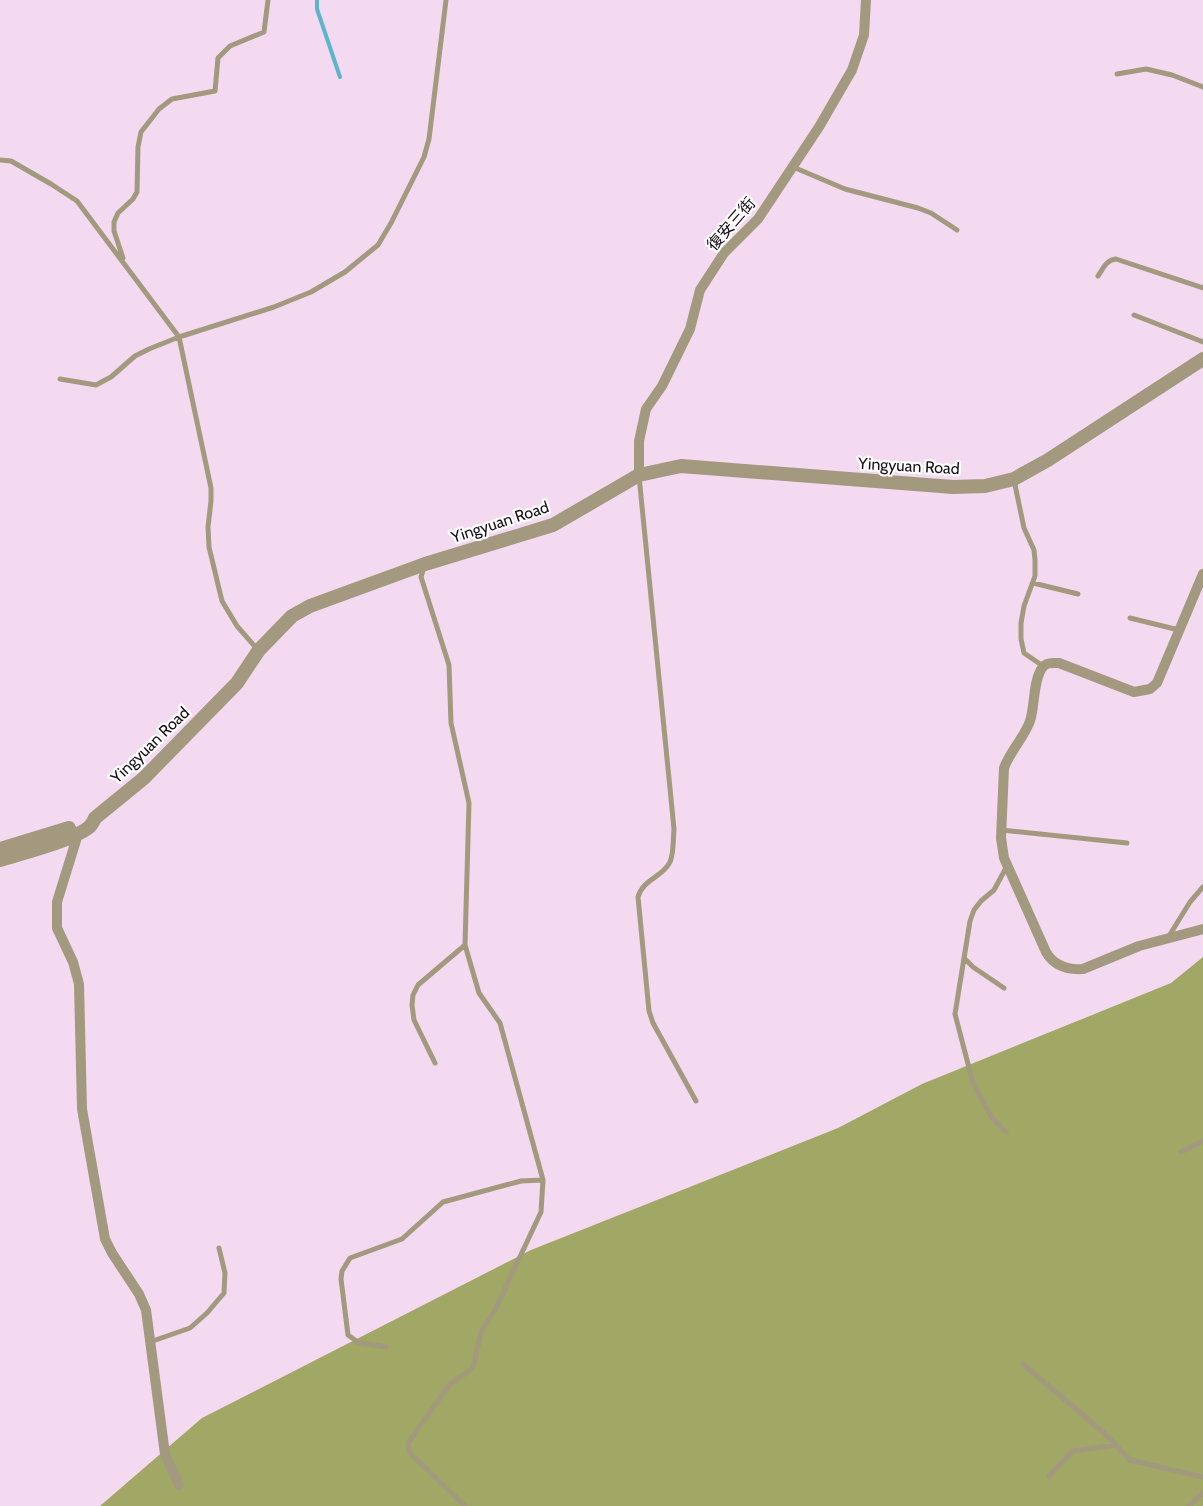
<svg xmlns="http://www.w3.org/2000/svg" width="1203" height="1506" viewBox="0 0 1203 1506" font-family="Cabin,'Noto Sans TC',sans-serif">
<rect width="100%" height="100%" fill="#f3daf0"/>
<!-- forest -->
<path fill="#a1a764" d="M1203,957V1506H100L202,1418L531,1250L838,1128L922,1084L1171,983Z"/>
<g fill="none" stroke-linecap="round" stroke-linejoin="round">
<!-- stream -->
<path stroke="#5eb5ca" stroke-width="4" d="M317,0V9L340,77"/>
<!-- service -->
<path stroke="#a3997e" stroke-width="5" d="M1117,74L1146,69L1172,75L1203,87
M0,160L11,161L51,184L77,201L179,337L211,488V501L208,527L209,547L222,601L237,626L258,650
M793,167L845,189L918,208L931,213L957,230
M123,258L114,231V222L118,213L133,199L137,192L138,147L141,132L159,109L172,99L215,91L218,58L230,46L264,32L268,0
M1098,276C1103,269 1106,260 1116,259L1203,288
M1134,315L1203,342
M60,379L96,385L111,377L135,356L149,349L179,337L274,307L311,292L345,272L378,245L391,223L424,157L429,139L446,0
M639,476L674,829C673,839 674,853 670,862C663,877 643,879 638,897L649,1011L653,1023L696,1101
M1014,480L1024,528L1034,550L1035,560V576L1024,606L1021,623V639L1024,653L1043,666
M424,567L421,577L449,665L451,723L469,803L465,945L479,993L500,1023L543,1180L541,1212L495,1310L481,1332L473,1368L449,1385L408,1443L409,1452L465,1506
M1033,583L1078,594
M1130,618L1179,630
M1002,830L1127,843
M1169,936L1190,902L1203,887
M964,958L973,967L1004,988
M435,1063L414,1020L412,1005L413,995L418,985L465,945
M1006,1132L992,1118L973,1083L955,1014L970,921L974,910L981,901L994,890L1007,866
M1181,1152L1203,1141
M150,1342L190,1328L207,1313L224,1293L225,1273L219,1248
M386,1347L359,1343L348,1335L341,1279L342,1271L350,1258L402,1239L443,1202L521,1181L543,1180
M1023,1364L1104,1433L1130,1460L1203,1477
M1049,1476L1073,1451L1115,1445
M1189,1506L1203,1493"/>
<!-- minor -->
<path stroke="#a3997e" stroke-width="10" d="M639,475V441L646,409L662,386L690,329L700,290L724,253L758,219L819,127L852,70L864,35L866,0
M1203,574L1157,683L1150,689L1134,692L1059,663C1052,663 1046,662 1042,668C1033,681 1035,706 1030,721C1024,738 1010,751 1004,768L1001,838L1004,858L1046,952C1054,966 1068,970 1083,969L1139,946L1203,929
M78,834L57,902V928L73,962L79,984L82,1109L105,1239L112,1253L139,1294L146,1310L165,1454L179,1485"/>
<!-- tertiary -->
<path stroke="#a3997e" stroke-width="14" d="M0,849L69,828
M0,860C23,853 71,841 88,828C92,825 93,822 95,818L144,778L237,683L259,650L292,616L310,606L425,564L553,525L639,475L681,466L953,487L985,486L1014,479L1048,460L1203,359"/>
</g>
<g text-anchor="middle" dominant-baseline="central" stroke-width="4.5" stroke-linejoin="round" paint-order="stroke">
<!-- street labels -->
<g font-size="16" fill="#160f16" stroke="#fff">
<text transform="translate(731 224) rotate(-49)">復安三街</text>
<text transform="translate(909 466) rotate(3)">Yingyuan Road</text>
<text transform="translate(500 522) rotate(-18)">Yingyuan Road</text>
<text transform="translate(150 745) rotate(-44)">Yingyuan Road</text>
</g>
</g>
</svg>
